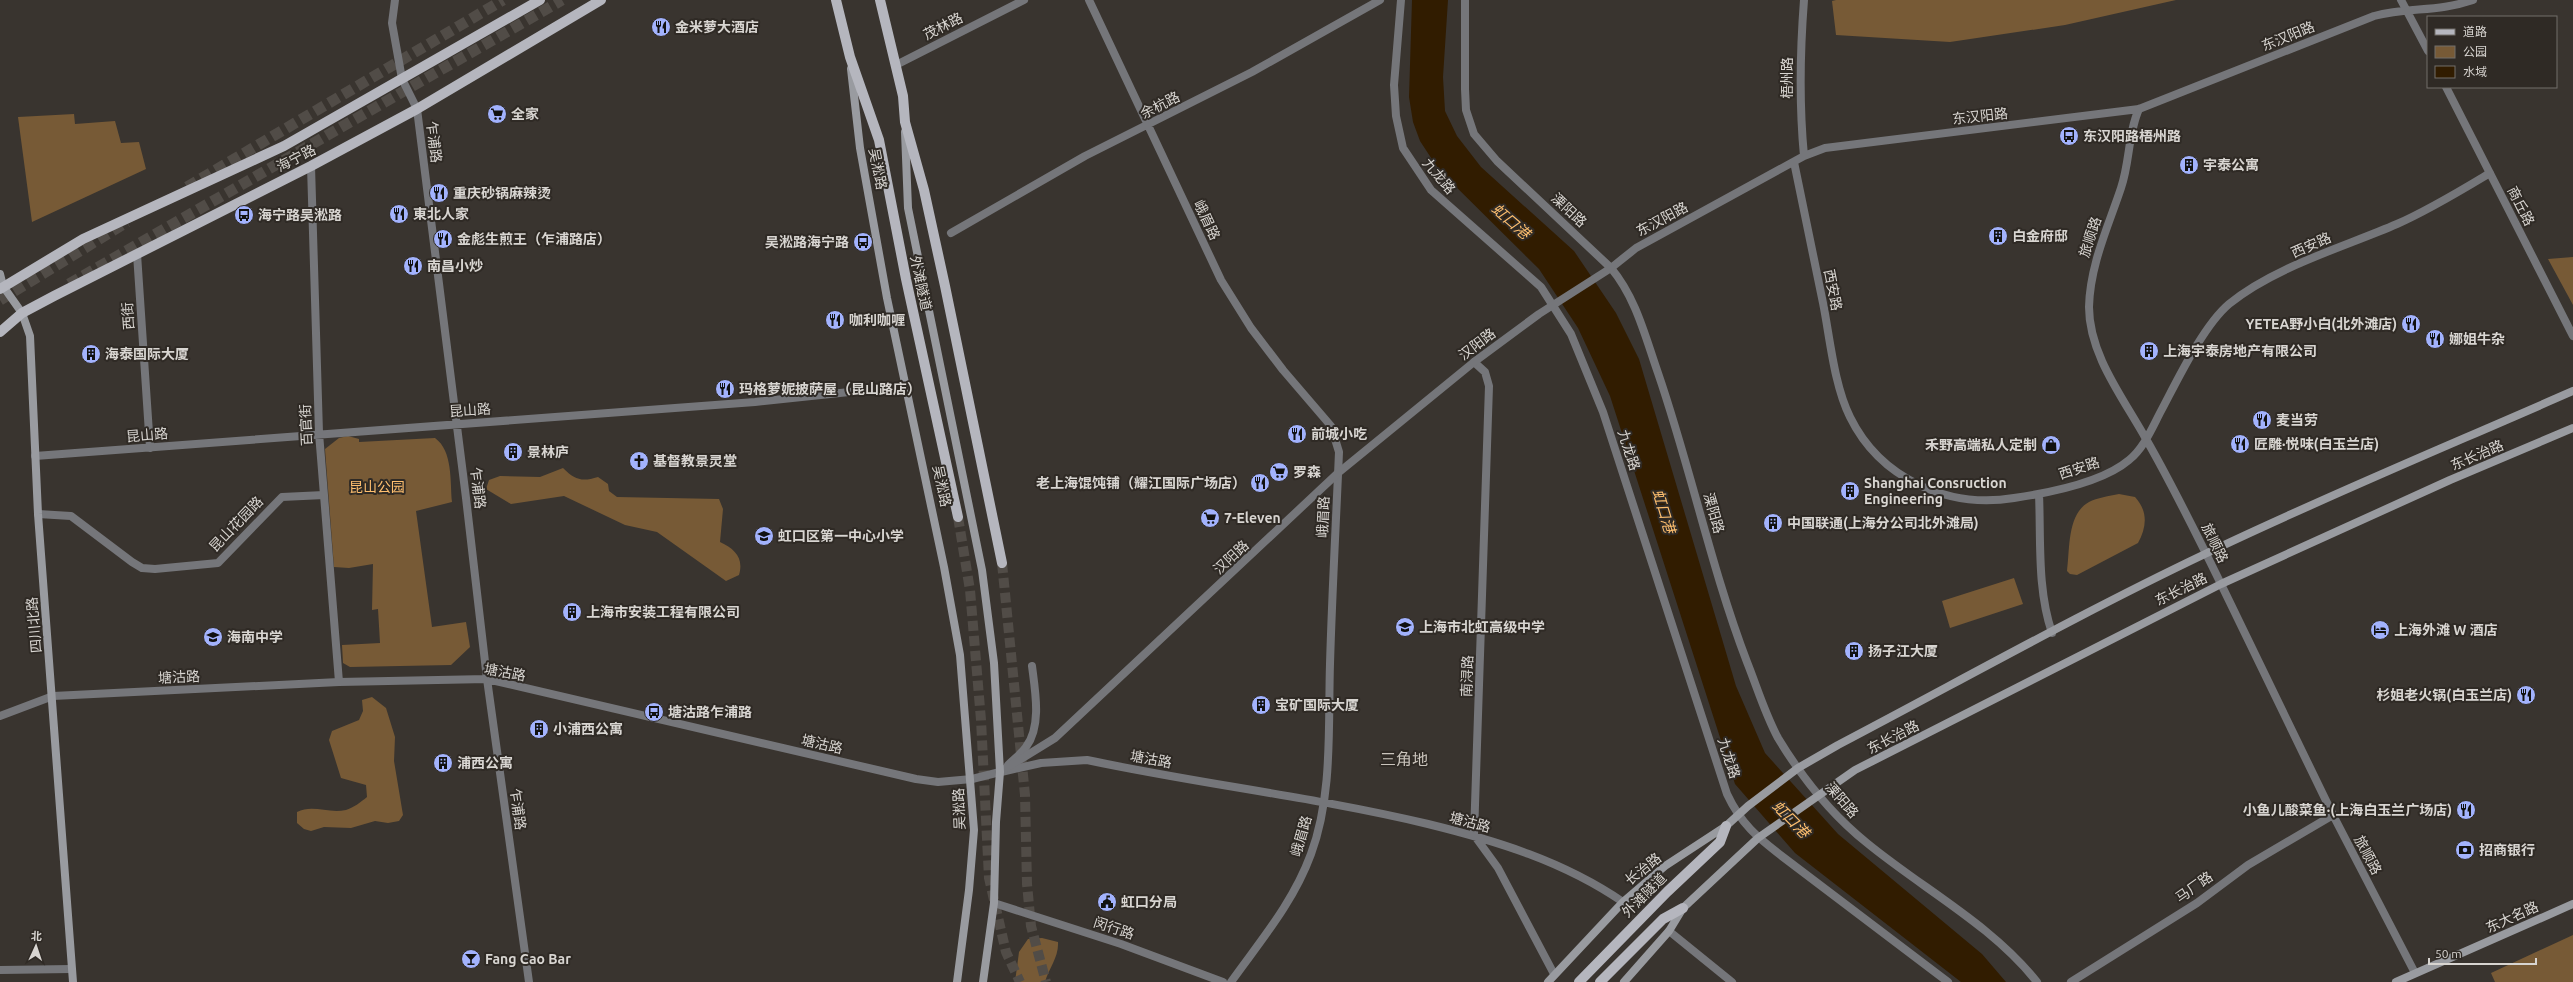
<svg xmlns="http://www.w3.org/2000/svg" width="2573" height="982" viewBox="0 0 2573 982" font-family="Ubuntu,'Noto Sans SC',sans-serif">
<rect width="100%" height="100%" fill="#39342f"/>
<!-- green -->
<path fill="#775a36" d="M1836,0H2176L2065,25L1950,42L1836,35L1832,1Z
M74,114L75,124L115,121L121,143L139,142L146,169L32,222L18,117Z
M2573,257V305L2548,259Z
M348,436L359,439V442L435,438C453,451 450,481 452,502L416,511L432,627L466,622L470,647L451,665L350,667L343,663L342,645L380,643L378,609L372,610L373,564L349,568L334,567L325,449L339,438Z
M563,468C575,480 582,482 598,477L608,484L609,491L617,497L719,499L723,509L720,542C735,549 744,558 739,575L726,581L657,532L625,525L564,496L511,504L486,489L489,480L500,476L540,477Z
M2119,494L2135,497C2148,511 2147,527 2138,543L2077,575L2070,574L2067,571C2070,549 2067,514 2089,502C2097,498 2109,496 2119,494Z
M2014,578L2023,604L1950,628L1942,601Z
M372,697L386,708L395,737L394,761L403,815L399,821L388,823L375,821L351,828L324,827L311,831L304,829L297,823V812C313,804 328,814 346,810C353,808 361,802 367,797L366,785L341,778L329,740L332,731L359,720L363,711L362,700Z
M2573,935V982H2495L2491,973Z
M1042,938L1058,942C1059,957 1049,968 1045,982H1015L1019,952L1028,939Z"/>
<!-- water -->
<path fill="#311c00" d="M1412,0H1448L1443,77L1445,111L1457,136L1481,167L1574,251L1616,313L1639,359L1736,686L1765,753L1838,834L1982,954L2006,982H1961L1795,853L1735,784L1610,396L1578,328L1539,269L1439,170L1420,141L1413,122L1409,97Z"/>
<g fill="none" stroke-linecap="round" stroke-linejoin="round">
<!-- primary-tunnel -->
<path stroke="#514c47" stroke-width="10" stroke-dasharray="10 5" stroke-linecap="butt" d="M958,517L970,590L981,720L989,878L1006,952L1020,982
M1002,563L1025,795L1027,884L1031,926L1046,982"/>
<!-- trunk-tunnel -->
<path stroke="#514c47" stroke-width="11" stroke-dasharray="11 5.5" stroke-linecap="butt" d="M187,187L503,0
M69,284L562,0
M0,300L127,222"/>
<!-- minor -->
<path stroke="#75767a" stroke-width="8" d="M395,0L392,23L402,79L417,109L466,498L487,679L529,982
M1089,0L1221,280L1251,328L1283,370L1331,426L1339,452C1336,523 1332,594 1330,664C1328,726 1333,795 1311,854C1293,903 1261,940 1231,982
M1401,0L1394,85L1396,116L1403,148L1431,190L1541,287L1571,334L1603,412L1727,794C1741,824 1757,837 1783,857L1948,982
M896,65L1024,0
M311,166L319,433L339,682
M951,233L1085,156L1252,72L1380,0
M137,254L150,448
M1611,268C1636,298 1645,336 1658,373C1691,469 1711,568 1747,662C1757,687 1765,714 1778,738C1801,776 1832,815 1867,843C1923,889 1992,925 2037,982
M1474,362L1485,372L1489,386L1474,835L1498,868L1554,974
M35,456L755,402L906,386
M38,514L71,516L132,562L142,568L155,569L218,563L282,497L324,495
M2221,584L2333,815L2415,973
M0,716L53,696L339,682L487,679L916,779L938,782L972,779
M1008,765C1014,759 1021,754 1026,747C1042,726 1035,690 1032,666
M1001,772L1041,763L1087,760C1200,784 1315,797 1428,824C1497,841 1563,861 1623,902
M994,903L1121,944L1223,982
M1669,931L1732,982
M0,970L71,969
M2071,982L2197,903L2248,865L2333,815"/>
<!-- tertiary -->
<path stroke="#75767a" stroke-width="8" d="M1465,0V89L1466,110L1474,134L1497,161L1611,268
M1804,0C1800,52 1799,104 1804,156
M2401,0L2428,51
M2446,87L2573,336
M2139,109C2128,133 2130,162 2121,188C2108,227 2090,265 2089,307C2089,355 2124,399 2146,439C2173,486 2197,535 2221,584
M1794,162C1804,209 1813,256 1823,303C1830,338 1834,385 1850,417C1880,478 1947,509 2014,498C2048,493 2102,483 2129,460C2144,448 2152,428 2161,411C2177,381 2203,326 2229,304C2274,267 2344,247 2397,224C2429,210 2460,191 2490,173
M2039,494C2041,540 2037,589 2052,633
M972,779L1000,772L1055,738L1338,473L1474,362L1539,314L1611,268L1636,248L1804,156L1825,148L2139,109L2374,16C2409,7 2438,12 2473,0"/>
<!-- secondary -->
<path stroke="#999ba0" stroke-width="8" d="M851,69L860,148L887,298L944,567L960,655L974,830L969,890L957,982
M905,132L908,208L982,570L994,663L1000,772L996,822L994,903L983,982
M0,274L3,286L22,313L30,336L38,514L73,982
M1548,982L1623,902L1665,866L1726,826L1748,806L1798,768L1838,745C1960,681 2081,613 2205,554C2326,496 2450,445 2573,391
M1624,982L1669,931L1683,908L1758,838L1855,770L2221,584L2450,480L2573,428
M2396,982L2573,904"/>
<!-- primary -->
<path stroke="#b5b6be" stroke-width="10" d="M836,0L850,57L879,140L906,279L958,517
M880,0L903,96L905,122L924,190L945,286L1002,563
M0,289L83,239L284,146L540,0
M0,332L22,313L54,296L311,166L417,109L601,0
M1579,982L1667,892L1720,842L1726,826
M1600,982L1663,919L1683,908"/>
</g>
<!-- icons -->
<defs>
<symbol id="restaurant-disc" viewBox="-11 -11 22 22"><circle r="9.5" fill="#a2b2fd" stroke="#2f2a25"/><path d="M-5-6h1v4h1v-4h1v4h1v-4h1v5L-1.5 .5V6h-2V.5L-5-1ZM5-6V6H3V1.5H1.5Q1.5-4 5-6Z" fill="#111"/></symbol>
<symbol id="supermarket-disc" viewBox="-11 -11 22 22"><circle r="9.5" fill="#a2b2fd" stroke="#2f2a25"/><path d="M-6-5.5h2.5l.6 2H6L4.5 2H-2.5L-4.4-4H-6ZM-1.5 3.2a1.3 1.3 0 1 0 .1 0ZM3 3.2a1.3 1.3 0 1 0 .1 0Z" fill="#111"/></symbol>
<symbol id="bus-disc" viewBox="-11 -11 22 22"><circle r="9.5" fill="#a2b2fd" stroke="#2f2a25"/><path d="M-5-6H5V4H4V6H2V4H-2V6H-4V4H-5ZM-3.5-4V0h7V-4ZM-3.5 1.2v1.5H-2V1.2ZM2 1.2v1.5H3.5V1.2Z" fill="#111"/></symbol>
<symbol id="building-disc" viewBox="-11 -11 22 22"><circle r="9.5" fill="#a2b2fd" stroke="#2f2a25"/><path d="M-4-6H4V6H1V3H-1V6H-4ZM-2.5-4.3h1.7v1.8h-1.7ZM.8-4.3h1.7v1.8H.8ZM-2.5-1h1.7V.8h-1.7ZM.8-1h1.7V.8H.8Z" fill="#111"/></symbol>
<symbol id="shop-disc" viewBox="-11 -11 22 22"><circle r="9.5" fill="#a2b2fd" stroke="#2f2a25"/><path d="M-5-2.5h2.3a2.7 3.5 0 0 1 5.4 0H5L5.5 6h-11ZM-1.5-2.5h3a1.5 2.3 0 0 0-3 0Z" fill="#111"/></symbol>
<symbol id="church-disc" viewBox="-11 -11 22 22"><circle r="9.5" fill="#a2b2fd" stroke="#2f2a25"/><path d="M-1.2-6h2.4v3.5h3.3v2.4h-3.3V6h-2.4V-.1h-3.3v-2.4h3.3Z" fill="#111"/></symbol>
<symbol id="school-disc" viewBox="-11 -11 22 22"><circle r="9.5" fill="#a2b2fd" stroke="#2f2a25"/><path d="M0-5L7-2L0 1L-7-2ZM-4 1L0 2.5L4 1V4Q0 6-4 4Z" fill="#111"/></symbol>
<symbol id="hotel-disc" viewBox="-11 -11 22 22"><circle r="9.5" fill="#a2b2fd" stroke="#2f2a25"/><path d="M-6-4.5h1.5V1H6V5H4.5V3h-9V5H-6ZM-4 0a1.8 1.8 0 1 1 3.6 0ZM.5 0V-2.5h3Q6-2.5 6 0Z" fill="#111"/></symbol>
<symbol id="bank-disc" viewBox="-11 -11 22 22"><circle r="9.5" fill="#a2b2fd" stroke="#2f2a25"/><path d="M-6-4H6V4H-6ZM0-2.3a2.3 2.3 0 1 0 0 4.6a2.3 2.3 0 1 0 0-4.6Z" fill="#111"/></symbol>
<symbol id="civic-disc" viewBox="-11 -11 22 22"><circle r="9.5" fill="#a2b2fd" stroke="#2f2a25"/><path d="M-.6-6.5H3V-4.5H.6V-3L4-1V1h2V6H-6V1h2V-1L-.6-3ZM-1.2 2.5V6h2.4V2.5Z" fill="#111"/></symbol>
<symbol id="bar-disc" viewBox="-11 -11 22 22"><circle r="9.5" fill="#a2b2fd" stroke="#2f2a25"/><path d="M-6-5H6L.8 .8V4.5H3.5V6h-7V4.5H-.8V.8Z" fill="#111"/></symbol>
</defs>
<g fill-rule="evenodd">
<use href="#restaurant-disc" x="650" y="16" width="22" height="22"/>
<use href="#supermarket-disc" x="486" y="103" width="22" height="22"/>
<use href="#bus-disc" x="2058" y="125" width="22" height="22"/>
<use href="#building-disc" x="2178" y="154" width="22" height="22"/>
<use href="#restaurant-disc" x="428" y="182" width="22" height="22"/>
<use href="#restaurant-disc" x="388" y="203" width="22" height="22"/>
<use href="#bus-disc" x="233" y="204" width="22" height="22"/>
<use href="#building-disc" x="1987" y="225" width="22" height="22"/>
<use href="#restaurant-disc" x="432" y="228" width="22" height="22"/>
<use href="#bus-disc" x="852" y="231" width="22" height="22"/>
<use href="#restaurant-disc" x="402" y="255" width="22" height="22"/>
<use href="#restaurant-disc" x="824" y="309" width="22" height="22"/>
<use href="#restaurant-disc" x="2400" y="313" width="22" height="22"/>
<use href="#restaurant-disc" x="2424" y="328" width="22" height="22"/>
<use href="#building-disc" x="2138" y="340" width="22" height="22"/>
<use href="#building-disc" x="80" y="343" width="22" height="22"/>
<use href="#restaurant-disc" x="714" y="378" width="22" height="22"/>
<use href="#restaurant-disc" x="2251" y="409" width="22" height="22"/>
<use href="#restaurant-disc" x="1286" y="423" width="22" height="22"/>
<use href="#restaurant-disc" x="2229" y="433" width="22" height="22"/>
<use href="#shop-disc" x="2040" y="434" width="22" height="22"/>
<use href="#building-disc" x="502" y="441" width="22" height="22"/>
<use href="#church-disc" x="628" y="450" width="22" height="22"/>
<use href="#supermarket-disc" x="1268" y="461" width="22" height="22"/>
<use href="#restaurant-disc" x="1249" y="472" width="22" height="22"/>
<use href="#building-disc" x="1839" y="480" width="22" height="22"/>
<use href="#supermarket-disc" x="1199" y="507" width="22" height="22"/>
<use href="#building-disc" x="1762" y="512" width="22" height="22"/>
<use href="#school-disc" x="753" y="525" width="22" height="22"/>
<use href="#building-disc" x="561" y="601" width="22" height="22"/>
<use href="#school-disc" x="1394" y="616" width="22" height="22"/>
<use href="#hotel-disc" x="2369" y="619" width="22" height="22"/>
<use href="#school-disc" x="202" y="626" width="22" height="22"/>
<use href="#building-disc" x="1843" y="640" width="22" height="22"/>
<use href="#restaurant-disc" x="2515" y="684" width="22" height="22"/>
<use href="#building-disc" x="1250" y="694" width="22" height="22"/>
<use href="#bus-disc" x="643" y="701" width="22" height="22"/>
<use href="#building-disc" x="528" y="718" width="22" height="22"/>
<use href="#building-disc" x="432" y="752" width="22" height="22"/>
<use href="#restaurant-disc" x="2455" y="799" width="22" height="22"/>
<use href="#bank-disc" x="2454" y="839" width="22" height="22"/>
<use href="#civic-disc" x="1096" y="891" width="22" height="22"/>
<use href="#bar-disc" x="460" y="948" width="22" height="22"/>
</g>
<g text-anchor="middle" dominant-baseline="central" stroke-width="4" stroke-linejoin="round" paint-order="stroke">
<!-- street labels -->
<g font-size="14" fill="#d8d5d1" stroke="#2f2a25">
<text transform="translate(943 26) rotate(-27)">茂林路</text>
<text transform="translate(2288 36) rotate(-22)">东汉阳路</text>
<text transform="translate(1787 78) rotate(-90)">梧州路</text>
<text transform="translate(1160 105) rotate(-27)">余杭路</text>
<text transform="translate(1980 116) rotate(-6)">东汉阳路</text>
<text transform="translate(434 142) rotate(83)">乍浦路</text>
<text transform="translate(296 158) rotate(-27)">海宁路</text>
<text transform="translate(878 169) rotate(79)">吴淞路</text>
<text transform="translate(1439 176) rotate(50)">九龙路</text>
<text transform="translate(2521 206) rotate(63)">商丘路</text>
<text transform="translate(1569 210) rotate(43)">溧阳路</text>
<text transform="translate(1662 219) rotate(-28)">东汉阳路</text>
<text transform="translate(1207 220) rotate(65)">峨眉路</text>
<text transform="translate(2090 237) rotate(-72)">旅顺路</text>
<text transform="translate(2311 245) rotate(-24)">西安路</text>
<text transform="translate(921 283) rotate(78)">外滩隧道</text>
<text transform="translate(1833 290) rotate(79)">西安路</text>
<text transform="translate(128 316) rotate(-94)">西街</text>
<text transform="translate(1477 344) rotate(-37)">汉阳路</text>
<text transform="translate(470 410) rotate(-4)">昆山路</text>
<text transform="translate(306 425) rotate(-93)">百官街</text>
<text transform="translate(147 435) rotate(-5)">昆山路</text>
<text transform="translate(1629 450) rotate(72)">九龙路</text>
<text transform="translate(2477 455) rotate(-23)">东长治路</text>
<text transform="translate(2079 468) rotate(-18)">西安路</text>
<text transform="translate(942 486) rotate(78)">吴淞路</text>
<text transform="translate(478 488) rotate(83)">乍浦路</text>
<text transform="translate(1714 513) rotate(74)">溧阳路</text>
<text transform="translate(1323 517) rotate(-87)">峨眉路</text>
<text transform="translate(236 524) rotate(-46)">昆山花园路</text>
<text transform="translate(2215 543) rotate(64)">旅顺路</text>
<text transform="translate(1231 557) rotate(-43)">汉阳路</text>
<text transform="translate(2181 589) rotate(-26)">东长治路</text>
<text transform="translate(34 625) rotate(-95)">四川北路</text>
<text transform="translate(505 672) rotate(10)">塘沽路</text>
<text transform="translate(1467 676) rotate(-88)">南浔路</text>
<text transform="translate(179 677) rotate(-3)">塘沽路</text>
<text transform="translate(1893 737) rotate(-27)">东长治路</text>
<text transform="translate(822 744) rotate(13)">塘沽路</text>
<text transform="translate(1729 758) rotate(72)">九龙路</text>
<text transform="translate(1151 759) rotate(10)">塘沽路</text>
<text transform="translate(1842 800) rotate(49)">溧阳路</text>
<text transform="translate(518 809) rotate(82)">乍浦路</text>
<text transform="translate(959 809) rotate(-92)">吴淞路</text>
<text transform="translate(1470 822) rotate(15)">塘沽路</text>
<text transform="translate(1301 836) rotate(-74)">峨眉路</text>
<text transform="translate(2368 855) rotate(62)">旅顺路</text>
<text transform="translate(1643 869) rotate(-39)">长治路</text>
<text transform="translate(2194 887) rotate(-35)">马厂路</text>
<text transform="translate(1644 895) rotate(-45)">外滩隧道</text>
<text transform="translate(2512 917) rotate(-24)">东大名路</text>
<text transform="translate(1114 928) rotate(18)">闵行路</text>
</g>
<!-- poi labels -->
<g font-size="14" font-weight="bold" fill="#d8d5d1" stroke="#2f2a25" text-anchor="start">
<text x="675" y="27">金米萝大酒店</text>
<text x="511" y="114">全家</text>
<text x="2083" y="136">东汉阳路梧州路</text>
<text x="2203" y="165">宇泰公寓</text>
<text x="453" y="193">重庆砂锅麻辣烫</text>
<text x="413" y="214">東北人家</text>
<text x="258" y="215">海宁路吴淞路</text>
<text x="2012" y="236">白金府邸</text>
<text x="457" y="239">金彪生煎王（乍浦路店）</text>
<text x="849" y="242" text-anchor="end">吴淞路海宁路</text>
<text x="427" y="266">南昌小炒</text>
<text x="849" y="320">咖利咖喱</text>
<text x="2397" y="324" text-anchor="end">YETEA野小白(北外滩店)</text>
<text x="2449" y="339">娜姐牛杂</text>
<text x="2163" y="351">上海宇泰房地产有限公司</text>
<text x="105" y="354">海泰国际大厦</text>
<text x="739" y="389">玛格萝妮披萨屋（昆山路店）</text>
<text x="2276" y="420">麦当劳</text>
<text x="1311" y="434">前城小吃</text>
<text x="2254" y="444">匠雕·悦味(白玉兰店)</text>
<text x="2037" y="445" text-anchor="end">禾野高端私人定制</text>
<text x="527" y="452">景林庐</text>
<text x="653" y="461">基督教景灵堂</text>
<text x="1293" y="472">罗森</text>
<text x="1246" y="483" text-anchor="end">老上海馄饨铺（耀江国际广场店）</text>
<text x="1864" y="483">Shanghai Consruction<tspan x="1864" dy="16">Engineering</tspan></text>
<text x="1224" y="518">7-Eleven</text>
<text x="1787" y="523">中国联通(上海分公司北外滩局)</text>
<text x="778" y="536">虹口区第一中心小学</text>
<text x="586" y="612">上海市安装工程有限公司</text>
<text x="1419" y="627">上海市北虹高级中学</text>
<text x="2394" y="630">上海外滩 W 酒店</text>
<text x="227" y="637">海南中学</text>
<text x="1868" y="651">扬子江大厦</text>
<text x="2512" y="695" text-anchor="end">杉姐老火锅(白玉兰店)</text>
<text x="1275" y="705">宝矿国际大厦</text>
<text x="668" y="712">塘沽路乍浦路</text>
<text x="553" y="729">小浦西公寓</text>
<text x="457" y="763">浦西公寓</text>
<text x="2452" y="810" text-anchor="end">小鱼儿酸菜鱼·(上海白玉兰广场店)</text>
<text x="2479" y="850">招商银行</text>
<text x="1121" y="902">虹口分局</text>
<text x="485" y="959">Fang Cao Bar</text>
</g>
<!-- park labels -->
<g font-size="14" fill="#febf6f" stroke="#2f2a25">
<text x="377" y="487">昆山公园</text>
</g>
<!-- water labels -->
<g font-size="15" font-style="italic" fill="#fdbe6e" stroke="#2f2a25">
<text transform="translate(1511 221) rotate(41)">虹口港</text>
<text transform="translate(1664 511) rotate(73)">虹口港</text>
<text transform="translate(1791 819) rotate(45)">虹口港</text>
</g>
<!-- quarter labels -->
<g font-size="16" fill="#cac4bc" stroke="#2f2a25">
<text x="1404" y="759">三角地</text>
</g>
</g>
<!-- legend -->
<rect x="2427" y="16" width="130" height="72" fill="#2f2a25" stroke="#736e6a"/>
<rect x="2435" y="29" width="20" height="6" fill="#b5b6be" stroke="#736e6a"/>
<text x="2463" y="36" font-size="12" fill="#d8d5d1">道路</text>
<rect x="2435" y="46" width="20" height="12" fill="#775a36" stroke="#736e6a"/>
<text x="2463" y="56" font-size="12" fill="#d8d5d1">公园</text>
<rect x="2435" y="66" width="20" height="12" fill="#311c00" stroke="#736e6a"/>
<text x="2463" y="76" font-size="12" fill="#d8d5d1">水域</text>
<!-- north arrow -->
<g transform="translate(36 946) rotate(3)" stroke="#2f2a25" stroke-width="3" paint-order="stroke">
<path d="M0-3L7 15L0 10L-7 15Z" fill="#d8d5d1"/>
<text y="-6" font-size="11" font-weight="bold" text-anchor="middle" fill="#d8d5d1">北</text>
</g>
<!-- scale -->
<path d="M2429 958v6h107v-6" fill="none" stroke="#d8d5d1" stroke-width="2"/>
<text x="2435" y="958" font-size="12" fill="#d8d5d1" stroke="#2f2a25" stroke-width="3" paint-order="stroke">50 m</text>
</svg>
